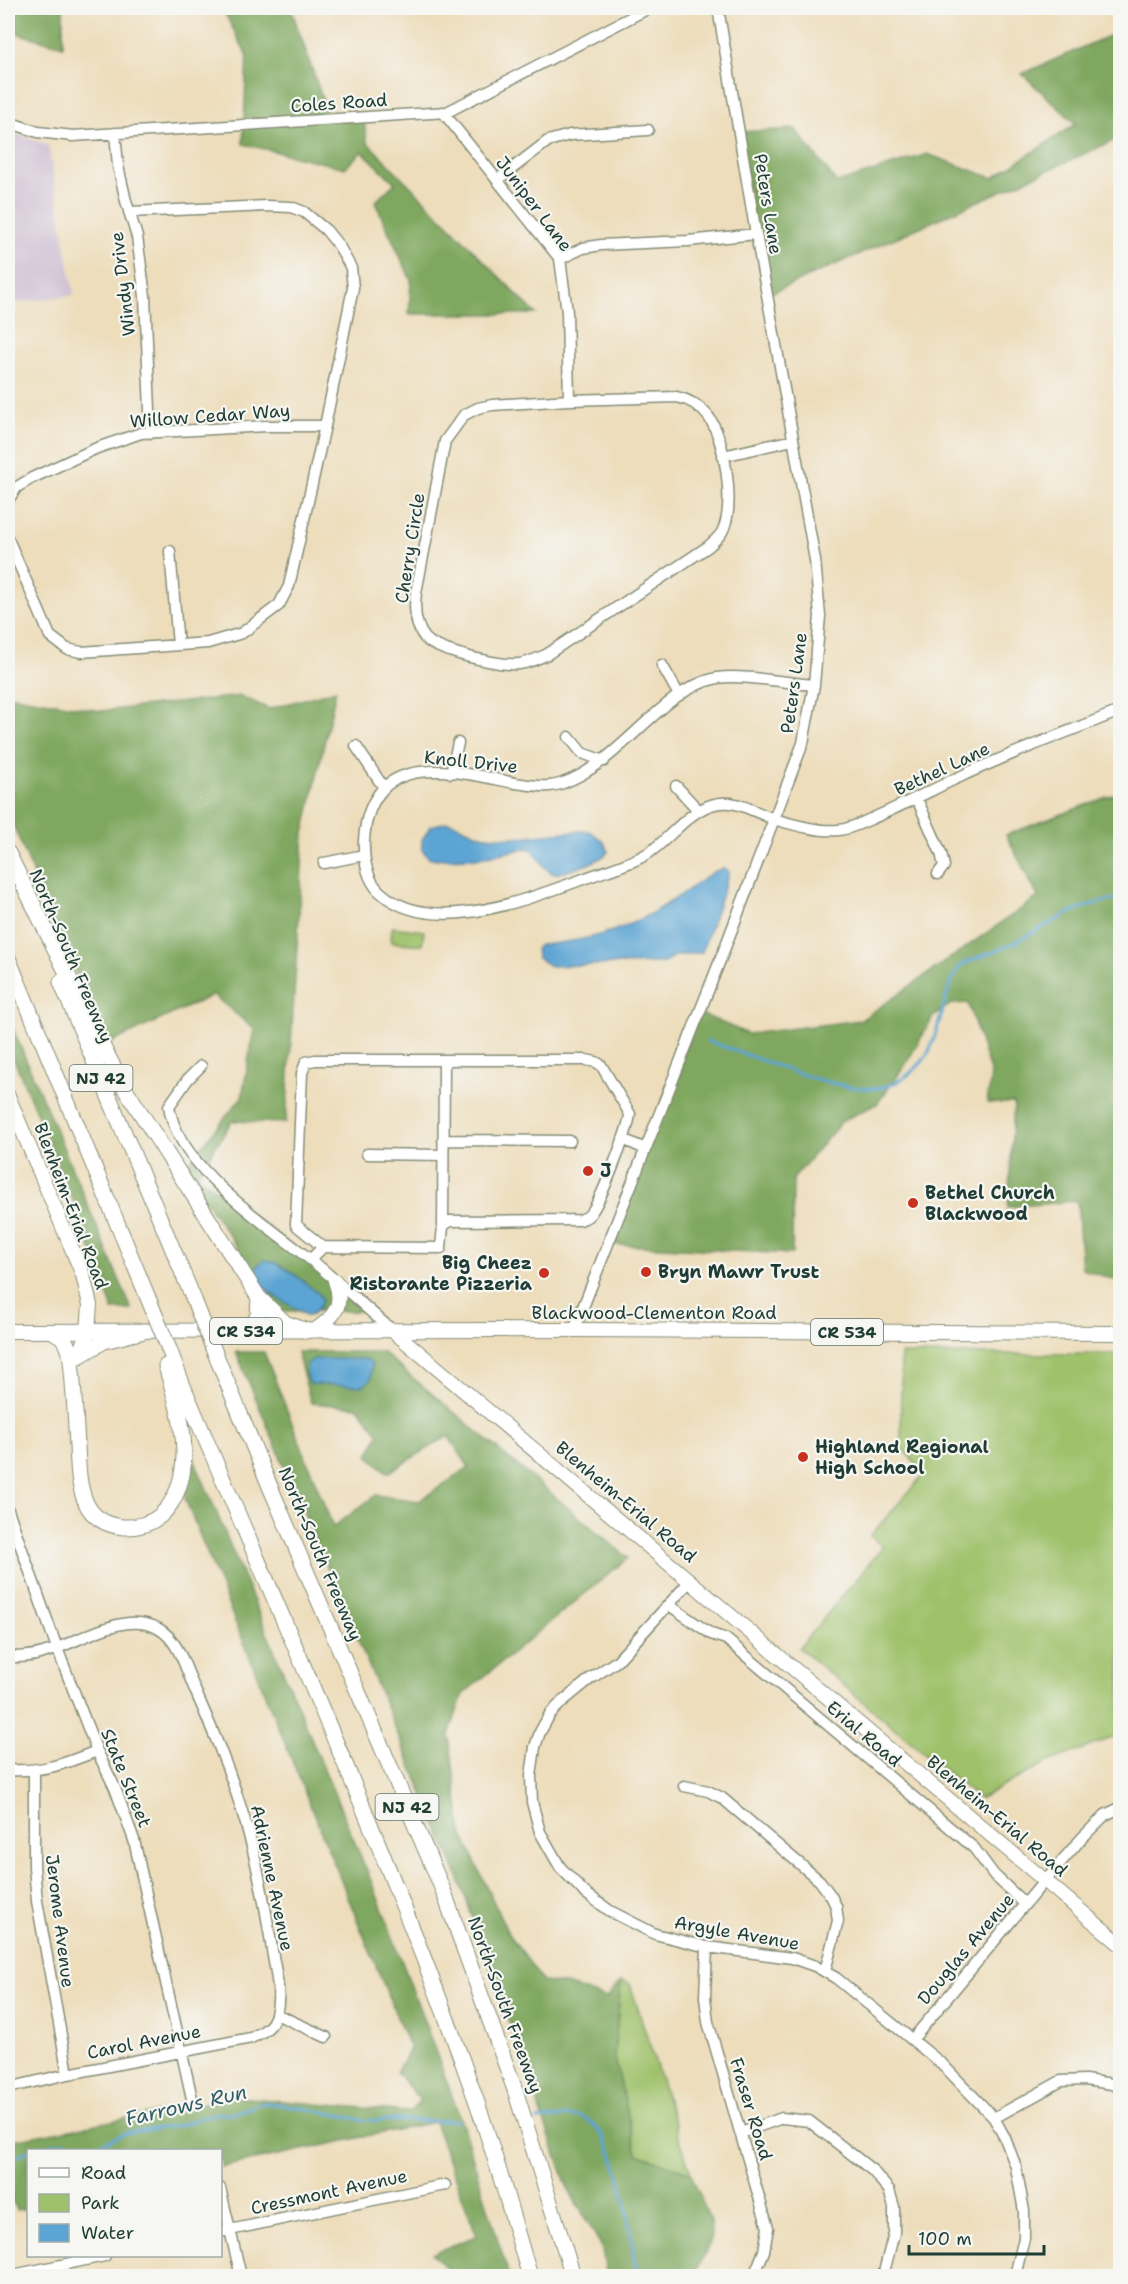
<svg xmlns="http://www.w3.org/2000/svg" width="1128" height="2284" viewBox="0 0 1128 2284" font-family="'Shantell Sans',sans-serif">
<rect width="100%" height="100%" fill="#f6f6f2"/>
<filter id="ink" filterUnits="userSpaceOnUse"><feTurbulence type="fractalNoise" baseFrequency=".0167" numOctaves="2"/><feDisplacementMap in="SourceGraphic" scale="12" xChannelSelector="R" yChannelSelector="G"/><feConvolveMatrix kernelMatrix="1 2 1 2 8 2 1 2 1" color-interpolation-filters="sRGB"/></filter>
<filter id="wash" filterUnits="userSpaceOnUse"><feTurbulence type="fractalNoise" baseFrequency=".008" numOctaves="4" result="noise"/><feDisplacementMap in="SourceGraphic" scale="24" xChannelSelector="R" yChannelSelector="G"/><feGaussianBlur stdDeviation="1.35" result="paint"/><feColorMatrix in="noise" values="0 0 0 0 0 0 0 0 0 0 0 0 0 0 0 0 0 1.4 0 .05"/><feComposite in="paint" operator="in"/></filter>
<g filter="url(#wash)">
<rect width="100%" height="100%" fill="#edddbb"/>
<!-- industrial -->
<path fill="#cebed2" d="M8,131L48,145L74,295L8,304Z"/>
<!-- green -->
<path fill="#9fc16b" stroke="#5f7f50" stroke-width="1.5" d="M392,927L424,931L422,945L391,942Z
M901,1354H1120V1735L1048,1762L979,1799L799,1648L883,1547L870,1536L924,1474L901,1447Z
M621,1981L630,1984L691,2173L637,2154L614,2055Z"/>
<!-- forest -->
<path fill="#7fa75f" stroke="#4f724a" stroke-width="1.5" d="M8,8H63V46L8,31Z
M222,8H291L330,121L364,119L367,142L536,314H409L411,280L375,202L395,183L362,151L345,168L243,144L247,55Z
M1120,31V138L765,296L739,132L795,129L837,183L927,154L993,178L1076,124L1022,74Z
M336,690L304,834L286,1123L232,1121L197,1175L268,1227L370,1311H272L269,1293L183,1169L242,1097L254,1029L213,995L108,1044V1049L8,813V692L9,695L101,711L241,696L269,709Z
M1120,792V1282L1082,1269L1077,1201L1008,1207L1014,1103H987L991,1074L968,1003L951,1004L933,1017L904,1067L877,1104L842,1121L793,1179L792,1254L607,1244L697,1012L748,1034L861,1020L1038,897L1006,835Z
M8,1017L132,1310H113L75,1205L8,1045Z
M236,1352H264L333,1527L376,1495L419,1501L469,1467L448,1436L388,1473L368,1455L379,1434L358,1407L311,1403L297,1352H382L628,1558L463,1694L449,1735L462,1833L507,1931L543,1982L564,1984L606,1998L621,1981L614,2055L637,2154L691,2173L710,2221L712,2238L694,2276H607L601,2245L568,2189L459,1879Z
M189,1447L379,1900L461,2120L509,2276H454L432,2253L477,2236L434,2122L221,2167L220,2150H28V2208L17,2210L8,2193V2141L236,2097L410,2112L420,2100L396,2072L410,2049L185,1499Z"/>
<!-- water -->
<path fill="#5ca4d3" stroke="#3e7084" stroke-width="1.5" d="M447,822C462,824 472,834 486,836C521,841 556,830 590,831L604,842L608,852C603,860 560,876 552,873C542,869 539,854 530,848L477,858L430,859L422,850V840L431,826Z
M724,868L728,870V876L702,952L674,956L664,963L550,966L537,957L536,948L539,945C617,939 651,917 713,872Z
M264,1260C279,1260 307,1284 319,1294L322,1300C321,1305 314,1316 307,1315C305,1315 301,1312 299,1310C284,1302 252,1288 257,1266Z
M313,1359H366L372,1364L371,1379L364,1386L311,1384C305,1380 306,1371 307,1364Z"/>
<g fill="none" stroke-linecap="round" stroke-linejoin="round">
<!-- stream -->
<path stroke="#5ca4d3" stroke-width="3" d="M707,1041C751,1054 836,1094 879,1088C898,1085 921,1068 929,1051C940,1029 946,982 961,965C976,957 994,953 1009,945C1047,927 1076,903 1120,899
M538,2120C551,2119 573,2113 584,2118C622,2134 631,2240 637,2276
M30,2150L64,2142L89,2148L129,2132L177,2126L213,2114L235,2113L261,2103L287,2105L364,2120L458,2121
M8,2160L28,2151"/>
</g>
</g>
<g filter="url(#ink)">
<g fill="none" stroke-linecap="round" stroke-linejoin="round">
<defs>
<path id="minor" d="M443,112L560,259L567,312L569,400
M8,122L38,132L73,136L447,112L649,8
M115,133L118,166L126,201L137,237L145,296L151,433
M497,180L548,141L570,135L648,130
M560,259L583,248L601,245L688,241L756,234
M677,397C690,400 699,405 708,416C725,438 736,507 722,532C719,537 713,542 709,546L546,655C538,658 529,663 519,664C501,666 437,652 425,638C415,626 414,608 416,593L445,441L464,415L478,408L492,405L569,400Z
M723,456L793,440
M8,500L17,487L32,478L97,448L141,433L267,426H325
M8,539L50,636L67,649L81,652L208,643L242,633L279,605L289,586L325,426L353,288L351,268L339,246L326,230L304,212L291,207L267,206L129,212
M170,551L178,645
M662,665L679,695
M814,685C787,683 743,674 717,678C661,689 621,763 563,783C548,789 530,785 515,783C477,776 419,759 387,785C371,799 365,820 364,841C363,858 367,880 380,892C432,939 530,898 586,878C607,870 632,864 650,852C670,838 687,813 711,805C737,797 754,813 777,820C795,825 819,832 839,830C850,829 861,823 871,819C899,807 926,793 953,780C1007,754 1065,733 1120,711
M569,737L582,753L604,761
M356,746L384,788
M451,773L458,743
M676,786L699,811
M917,799L941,853L944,866L938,874
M324,863L364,855
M201,1066L188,1079L169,1106C177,1168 270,1227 316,1264C342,1285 366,1308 392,1330
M623,1139L645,1149
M443,1140L570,1141
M367,1154L443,1155
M323,1247L296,1225L302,1073L306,1062L315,1060H444
M310,1260L323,1247L441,1248L443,1226L450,1221L580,1220C583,1218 587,1218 589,1215C599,1207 629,1128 630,1114L601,1065L596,1062L586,1060H444L443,1226
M574,1330L721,958L803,743L814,685L820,616L815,560L756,234L718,8
M8,1510L57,1648L97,1751L115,1788L134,1840L193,2103
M691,1580L617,1661L590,1679L562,1702L550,1714L540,1732L535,1747L531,1776L532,1802L540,1832L560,1867L584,1892L610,1911L655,1934L707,1947L792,1958L815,1966L836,1978L942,2064L994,2118L1005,2138L1016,2167L1024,2211V2238L1015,2276
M669,1605L711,1634L726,1639L974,1848L994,1875L1025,1904
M8,1657C20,1657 31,1657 43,1653C79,1643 124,1609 159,1629C179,1640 186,1670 195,1690C212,1729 229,1768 241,1808C256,1854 265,1903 272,1950C275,1970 282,1993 276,2014C273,2027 263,2032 251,2038L68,2074L8,2088
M8,1770C45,1772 63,1764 97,1751
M34,1772V1867L37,1901L68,2074
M684,1786L708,1791L722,1798L820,1881L831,1896L836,1906L838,1921L825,1971
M707,1947L705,1997L708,2022L768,2228L764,2251L754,2276
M276,2014L326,2037
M912,2040L1046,1879L1082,1838L1105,1815L1120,1808
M994,2118L1061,2081L1085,2080L1112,2084L1120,2088
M741,2133L782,2118L809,2121L872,2170L889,2190L894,2207V2233L883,2276
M220,2188L241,2276
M220,2232L445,2185
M8,2276L105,2256"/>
<path id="major" d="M8,1096L83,1275L90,1305L88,1331
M392,1330L1120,1944
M8,1331L574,1330L1120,1333
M314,1331C333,1318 345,1306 335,1281"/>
<path id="highway" d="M8,853L105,1051L126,1090L259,1298L258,1315L250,1331
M8,958L153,1310
M61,982L194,1300
M259,1298L285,1323L307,1331
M54,1332C64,1337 67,1342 70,1353C74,1383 75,1414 77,1445C78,1465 78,1485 86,1503C99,1531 139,1534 161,1515C172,1505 179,1489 182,1475C189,1439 176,1400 166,1366
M213,1348L271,1489L443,1890L515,2090L573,2276
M169,1349L183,1386C283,1622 390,1855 475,2097C496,2156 512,2217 530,2276
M79,1356L104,1341L144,1331
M79,1356L88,1331"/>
</defs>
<!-- minor casing -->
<use href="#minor" stroke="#868d78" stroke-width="13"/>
<!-- major casing -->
<use href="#major" stroke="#868d78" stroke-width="16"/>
<!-- highway casing -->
<use href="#highway" stroke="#868d78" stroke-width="17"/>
<!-- minor -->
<use href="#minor" stroke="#fff" stroke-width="10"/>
<!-- major -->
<use href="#major" stroke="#fff" stroke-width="14"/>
<!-- highway -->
<use href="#highway" stroke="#fff" stroke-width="15"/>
<defs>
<path id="highway-bridge" d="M194,1300L213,1348
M153,1310L169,1349"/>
</defs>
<!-- highway-bridge casing -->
<use href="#highway-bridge" stroke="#868d78" stroke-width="17" stroke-linecap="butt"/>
<!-- highway-bridge -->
<use href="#highway-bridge" stroke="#fff" stroke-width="15"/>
</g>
</g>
<!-- markers -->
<g fill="#c8321e" stroke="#f6f6f2" stroke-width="2">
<circle cx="588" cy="1171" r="6"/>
<circle cx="913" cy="1203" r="6"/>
<circle cx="646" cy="1272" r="6"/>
<circle cx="544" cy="1273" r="6"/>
<circle cx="803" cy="1457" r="6"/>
</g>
<g text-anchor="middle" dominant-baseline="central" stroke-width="4.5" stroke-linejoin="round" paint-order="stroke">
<!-- shield labels -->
<g fill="#f6f6f2" stroke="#60746d" stroke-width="1.5">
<rect x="69.5" y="1065" width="63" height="26" rx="4.5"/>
<rect x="210" y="1318" width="72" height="26" rx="4.5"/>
<rect x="811" y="1319" width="72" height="26" rx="4.5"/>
<rect x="375.5" y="1794" width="63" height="26" rx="4.5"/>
</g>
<g font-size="16" font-weight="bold" fill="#1f3d34">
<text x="101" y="1078">NJ 42</text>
<text x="246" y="1331">CR 534</text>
<text x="847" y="1332">CR 534</text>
<text x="407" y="1807">NJ 42</text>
</g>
<!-- street labels -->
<g font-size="18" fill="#1f3d34" stroke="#f6f6f2">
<text transform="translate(339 103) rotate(-4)">Coles Road</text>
<text transform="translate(534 204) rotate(53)">Juniper Lane</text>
<text transform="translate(768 204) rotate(81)">Peters Lane</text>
<text transform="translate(123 284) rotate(-97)">Windy Drive</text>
<text transform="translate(210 416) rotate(-4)">Willow Cedar Way</text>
<text transform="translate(410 548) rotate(-81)">Cherry Circle</text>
<text transform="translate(794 683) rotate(-82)">Peters Lane</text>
<text transform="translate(471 762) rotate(6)">Knoll Drive</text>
<text transform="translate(942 769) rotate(-25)">Bethel Lane</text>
<text transform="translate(71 956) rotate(67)">North-South Freeway</text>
<text transform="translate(71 1206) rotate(69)">Blenheim-Erial Road</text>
<text x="654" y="1313">Blackwood-Clementon Road</text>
<text transform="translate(626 1502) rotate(40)">Blenheim-Erial Road</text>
<text transform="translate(320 1554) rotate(67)">North-South Freeway</text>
<text transform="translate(864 1734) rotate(40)">Erial Road</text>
<text transform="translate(126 1778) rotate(68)">State Street</text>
<text transform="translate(997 1816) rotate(40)">Blenheim-Erial Road</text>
<text transform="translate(272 1878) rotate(78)">Adrienne Avenue</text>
<text transform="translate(60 1921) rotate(83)">Jerome Avenue</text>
<text transform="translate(737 1933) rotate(10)">Argyle Avenue</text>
<text transform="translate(966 1949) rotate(-50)">Douglas Avenue</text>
<text transform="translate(505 2005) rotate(70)">North-South Freeway</text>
<text transform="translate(144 2042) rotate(-11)">Carol Avenue</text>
<text transform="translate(751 2109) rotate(73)">Fraser Road</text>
<text transform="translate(329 2192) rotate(-12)">Cressmont Avenue</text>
</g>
<!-- poi labels -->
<g font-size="18" font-weight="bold" fill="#1f3d34" stroke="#f6f6f2" text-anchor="start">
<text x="600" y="1171">J</text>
<text x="925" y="1193">Bethel Church<tspan x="925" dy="21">Blackwood</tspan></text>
<text x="532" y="1263" text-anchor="end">Big Cheez<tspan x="532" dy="21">Ristorante Pizzeria</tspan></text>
<text x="658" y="1272">Bryn Mawr Trust</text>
<text x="815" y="1447">Highland Regional<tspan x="815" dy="21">High School</tspan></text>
</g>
<!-- water labels -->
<g font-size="20" font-style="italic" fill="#315c64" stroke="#f6f6f2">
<text transform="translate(186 2105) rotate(-13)">Farrows Run</text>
</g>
</g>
<!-- margin -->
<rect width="1128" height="2284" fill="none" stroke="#f6f6f2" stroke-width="30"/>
<!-- legend -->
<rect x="27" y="2149" width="195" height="108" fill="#f6f6f2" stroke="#a0aca6" stroke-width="1.5"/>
<rect x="39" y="2168" width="30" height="9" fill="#ffffff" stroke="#a0aca6" stroke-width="1.5"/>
<text x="81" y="2179" font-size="18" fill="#1f3d34">Road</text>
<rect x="39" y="2194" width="30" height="18" fill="#9fc16b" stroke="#a0aca6" stroke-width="1.5"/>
<text x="81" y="2209" font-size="18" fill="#1f3d34">Park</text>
<rect x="39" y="2224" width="30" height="18" fill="#5ca4d3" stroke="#a0aca6" stroke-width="1.5"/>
<text x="81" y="2239" font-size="18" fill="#1f3d34">Water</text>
<!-- scale -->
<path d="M909 2245v9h135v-9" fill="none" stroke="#1f3d34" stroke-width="3"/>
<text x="918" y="2245" font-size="18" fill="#1f3d34" stroke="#f6f6f2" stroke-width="4.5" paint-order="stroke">100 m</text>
</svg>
